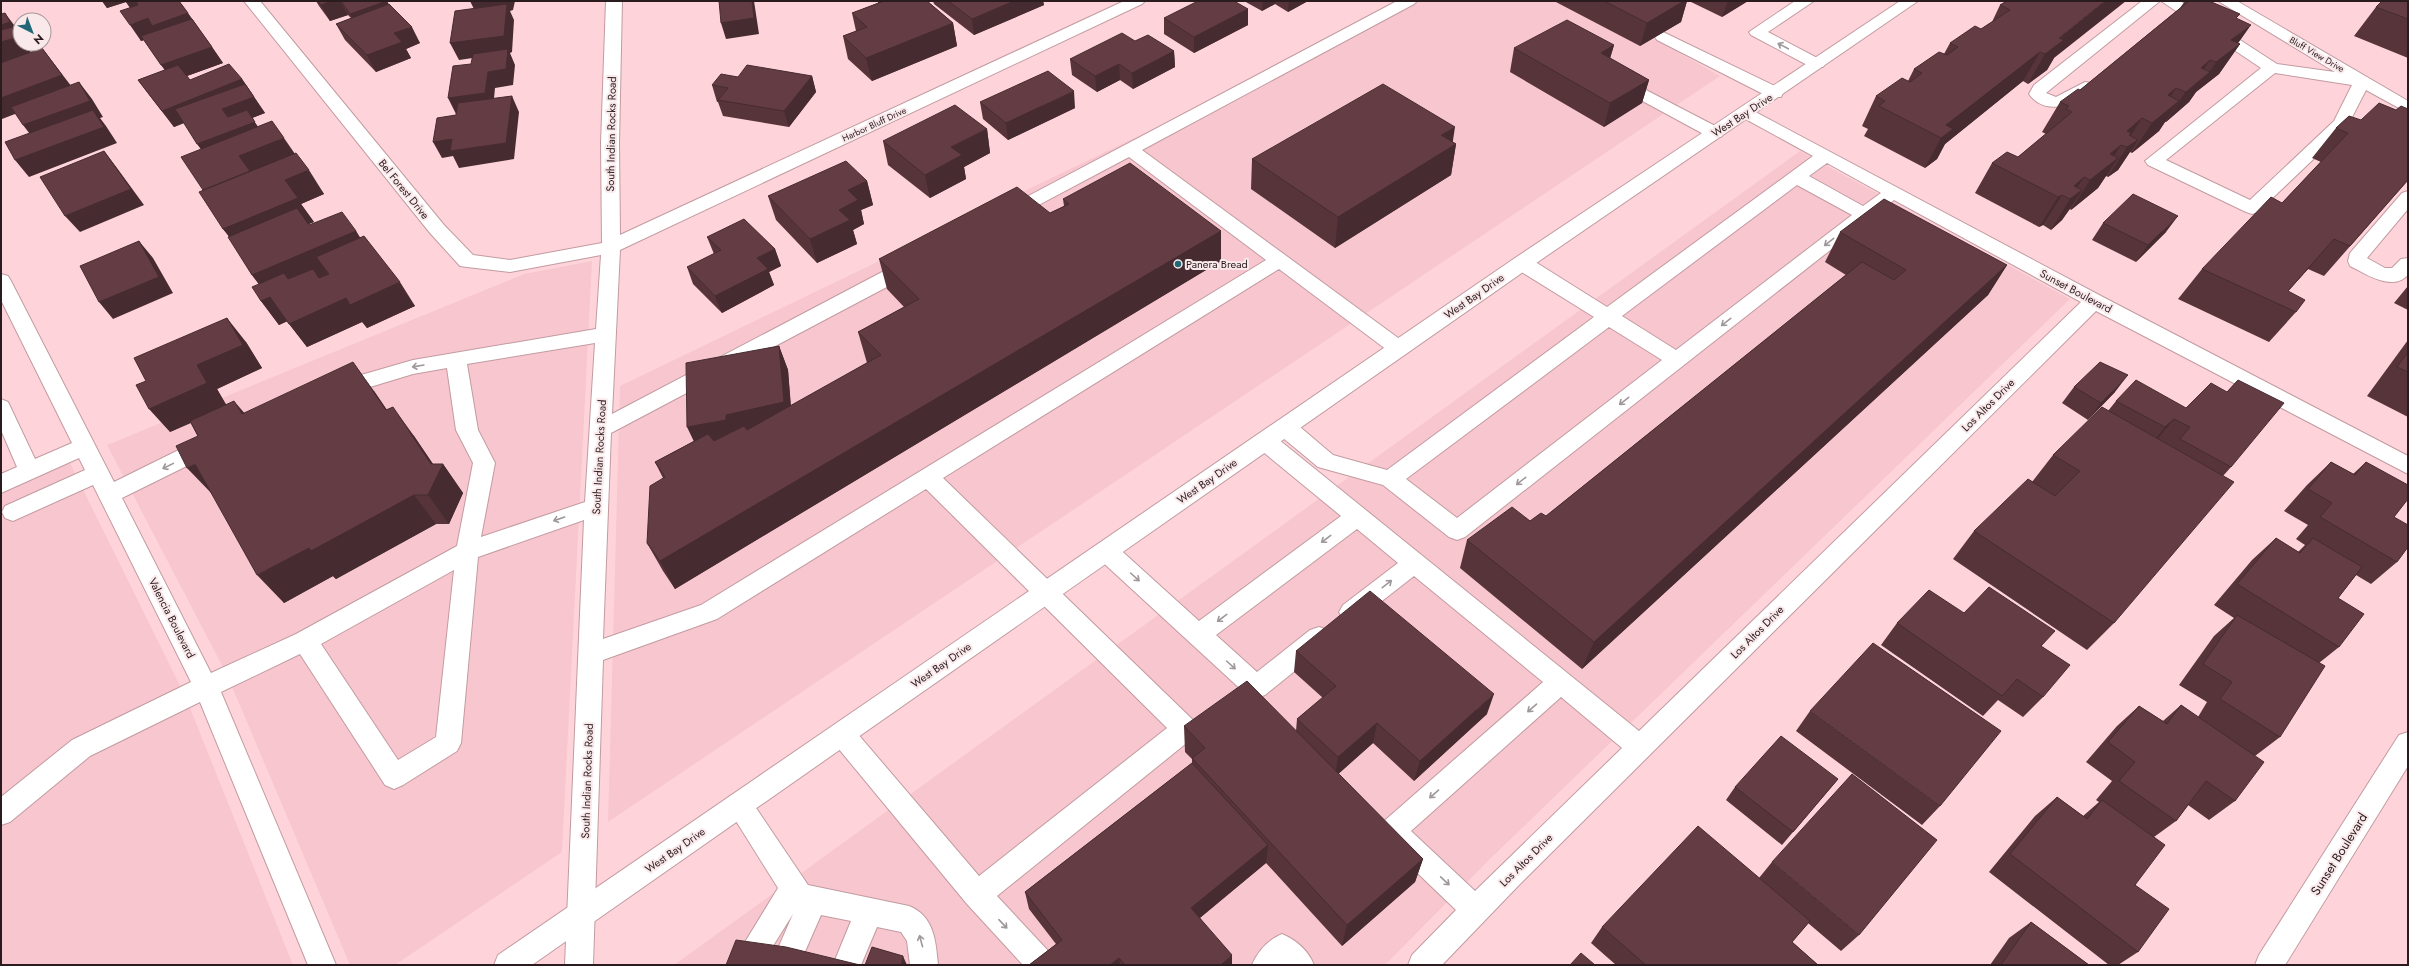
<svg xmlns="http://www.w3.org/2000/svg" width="2409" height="966" viewBox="0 0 2409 966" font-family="Jost,sans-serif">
<rect width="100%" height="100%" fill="#fed4da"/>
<!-- built -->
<path fill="#f8c6ce" d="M1411,1H1588L1720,76L608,822L620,386L1377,21Z
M1800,151L2070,299L1490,859L1385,965H674Z
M592,261L562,852L395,965H350L227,675L107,445L524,274Z
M69,461L186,698L293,965H1V490Z"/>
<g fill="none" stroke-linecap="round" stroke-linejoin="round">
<defs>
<path id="minor" d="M244,1H260L444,225L473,255L510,260L602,243L601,143L606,1H622L619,143L620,235L1124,1H1145L1142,4L620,250L612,414L903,261L910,260L917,261L920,266L917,271L611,433L603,639L701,605L1266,260L1129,157L1014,218L1008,220L1002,218L999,214L1002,210L1397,1H1417L1414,4L1142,150L1405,343L1408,348L1405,353L1398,355L1391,353L1279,269L943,478L1194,721L1198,729L1194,737L997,896L1052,955L1056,965H1023L967,904L833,742L829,734L833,726L842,723L851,726L979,876L1167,728L926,489L717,619L603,660L593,965H565L584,520L478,557L461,743L457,751L403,785L394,789L385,785L300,654L221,692L336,965H308L200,702L90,756L10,822L1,825V797L72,740L191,682L93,485L13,521L5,518L2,512L5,506L85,470L79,458L1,493V474L17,467L1,430V399L8,402L35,459L72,443L1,300V274L8,276L11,281L114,482L201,439L209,437L217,439L220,445L217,451L122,498L211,673L296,634L457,546L473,463L456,430L447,368L413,374L337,397L330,394L327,389L330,384L413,360L596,329L601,255L510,272L467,267L460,266L430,233ZM595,343L585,502L481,537L495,463L478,430L467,364ZM454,570L436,737L398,760L321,644Z
M1795,1H1814L1768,32L1823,61L1825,64L1823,67H1811L1751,35L1749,32Z
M2142,1H2160L2046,93L2056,97L2085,82L2091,83L2093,87C2080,107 2044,116 2029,94L2034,85Z
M2161,1H2180L2277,64L2335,72L2218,1H2237L2408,101V113L2366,90L2347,127L2258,212L2252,214L2246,212L2148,165L2145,161L2261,68ZM2275,73L2352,85L2334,121L2250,200L2166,160Z
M1663,32L1781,89L1783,93L1781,97H1769L1657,40L1655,37L1657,34Z
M1619,76L1721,129L1724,133L1721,137H1709L1613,85L1611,81L1613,77Z
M1746,107L2101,296L2408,456V474L2096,311L1519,885L1442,965H1408L1412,955L1456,910L1383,840L1379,831L1383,822L1543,682L1414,576L1359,619L1351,622L1343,619L1339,612L1343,605L1398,563L1357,529L1216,635L1257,672L1310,630L1319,627L1328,630L1331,637L1328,644L1265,695L1256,698L1247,695L1098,558L1095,551L1098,544L1106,542L1114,544L1199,621L1341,516L1257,447L1254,441L1257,435L1265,433L1273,435L1639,731L2081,302L1894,200L1465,537L1457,540L1449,537L1383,485L1318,467L1277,433L1274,427L1277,421L1285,419L1293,421L1333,455L1387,470L1594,317L1515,268L1512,263L1515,258L1522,257L1529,258L1607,307L1813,156L1740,116L1738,112L1740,108ZM1827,163L1881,193L1863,206L1809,176ZM1797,185L1852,215L1676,350L1622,316ZM1609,327L1662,360L1457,518L1406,479ZM1561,697L1622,748L1475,891L1411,831Z
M2408,191V209L2367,258L2385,268H2392L2401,259L2408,258V275C2392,292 2366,274 2350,266L2348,261L2350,253L2402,193Z
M2408,732V766L2285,965H2255L2259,955L2399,735Z
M739,793L748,796L808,885L909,906C934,916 936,941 938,965H910L907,941L901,932L877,927L861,965H833L851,921L821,915L800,963L795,965L780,963L776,953L793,914L766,957L756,961L746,957L742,947L778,888L726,805L730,796Z
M1282,934C1296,940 1308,950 1314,965H1252C1258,951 1268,940 1282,934Z"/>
<path id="major" d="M1900,1H1918L1529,268L532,965H494L498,955L1515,258Z"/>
</defs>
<!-- minor casing -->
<use href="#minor" stroke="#c29ba1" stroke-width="2"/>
<!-- major casing -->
<use href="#major" stroke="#c29ba1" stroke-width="2"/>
<!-- minor -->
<use href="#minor" fill="#fff" fill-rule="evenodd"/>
<!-- major -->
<use href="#major" fill="#fff" fill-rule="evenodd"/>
</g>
<!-- wall -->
<path fill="#56343a" d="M102,1H179L212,47L223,63L187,76L190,80L242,79L265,113L252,118L258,127L295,154L324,194L301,204L314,222L308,224L309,225L356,231L360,238L415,306L367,328L362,322L307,347L287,321L279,325L261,301L259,284L252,275L229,236L223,229L203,190L201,149L184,123L174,127L150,96L138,80L165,70L144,40L141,41L130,8L126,2L107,8Z
M316,1H388H387L388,4L420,43L406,49L411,58L376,72L345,40L336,24L351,18L348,15L330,21L319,6Z
M878,1H927L953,23L957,46L872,81L848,59L843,36L856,31L852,13L878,3Z
M933,1H1043L1044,5L974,35L934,4Z
M1244,1H1308L1288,12L1275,4L1262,11Z
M1554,1H1687L1681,22L1640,46Z
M1689,1H1748L1722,17Z
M2007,1L2054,58L2047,70L2028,84L2023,81L1945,144L1937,159L1925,168L1864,136L1868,129L1862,126L1876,96L1908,81L1914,69L1944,54L1950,43L1981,29L1992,22L2000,5Z
M2185,1H2209L2237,19L2238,43L2240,44L2219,74L2196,92L2189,102L2166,122H2165L2159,131L2132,153L2130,152L2118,170L2108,177L2106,176L2098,188L2071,210L2070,209L2062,220L2051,230L2043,225L2039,227L1975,193L1992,163L2018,157L2046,134L2042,132L2060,102L2080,90L2180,8Z
M2408,1V58L2354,36L2376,7Z
M1248,9V25L1194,53L1164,34V18Z
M1135,41L1174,51L1175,67L1133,89L1120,80L1097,92L1072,75L1070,59Z
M1614,45L1610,58L1649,80L1642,103L1604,127L1510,72L1514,48Z
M812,76L816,92L789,127L723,116L718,102H717L712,85L738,77Z
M980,102L1075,108L1008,140L983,119Z
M2349,116L2408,180L2324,276L2308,269L2288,291L2296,312L2269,342L2178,299L2202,269L2282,203L2321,162L2312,158L2336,128Z
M987,129L990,153L964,167L966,179L930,198L888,165L883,141Z
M1452,142L1456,144L1451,175L1335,248L1251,189L1252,159Z
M867,181L873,205L861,210L864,224L853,230L857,244L817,263L776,220L768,196Z
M1063,199L1221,231V261L675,589L663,571L647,543L663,478L655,462L694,441L779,346L788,370L791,406L867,363L858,332L904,307L887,289L879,259L1050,213L1064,206Z
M2103,223L2166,232L2136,262L2092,240Z
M1840,232L2007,265L1988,295L1582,669L1460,568L1467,540L1546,516L1846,275L1825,262Z
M707,237L775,249L781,266L769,272L774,285L722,313L693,284L687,267L714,254Z
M2408,286V310L2394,303Z
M2408,340V417L2367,396Z
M246,342L262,368L217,389L226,405L244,413L374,391L387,410L414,436L433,464H443L463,493L449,524H436L336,579L333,576L284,603L191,423L170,432Z
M2238,380L2231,467L2223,476L2114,623L2087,650L1953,559L1974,531L2032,482L2053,455L2108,411L2116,401L2186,408L2227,392Z
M2074,387L2115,392L2088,420L2062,403Z
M2331,462L2353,474L2366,462L2394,517L2397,562L2371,584L2356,575L2338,598L2339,647L2319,663L2280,737L2255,756L2235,801L2209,820L2188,805L2176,821L2154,837L2135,885L2138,952L2118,965H2109L1989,872L2035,816L2057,797L2083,816L2099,802L2096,800L2112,781L2086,762L2117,726L2139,706L2163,721L2181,705L2198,717L2207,702L2179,685L2214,636L2234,618L2214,605L2252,560L2276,538L2298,552L2305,545L2296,539L2308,525L2284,511L2307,485Z
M1964,613L2041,646L2043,697L2023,717L1998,700L1983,716L1881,645L1897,623Z
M1296,651L1487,714L1414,781L1373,743L1338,774L1423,859L1415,882L1342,946L1266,863L1200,918L1232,965H1029L1056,944L1029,909L1025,892L1192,763V759L1185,752L1184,726L1296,731L1297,719L1323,698L1294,672Z
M1810,711L1940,806L1922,825L1796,731Z
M1838,779L1782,845L1726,800L1735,787Z
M1772,862L1859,935L1841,951L1808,923L1792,942L1818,965H1616L1591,943L1602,927L1759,878Z
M2031,922L2089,965H1990L2009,938Z"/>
<!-- shaded-wall -->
<path fill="#462b30" d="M102,1H159L132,10L126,2L107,8Z
M332,1H340L348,15L330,21L321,5Z
M382,1H388H387L395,17L359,30L350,14Z
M470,1H515L513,10L510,11L514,20L512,52L510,53L515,65L513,85L495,88L493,109L456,114L448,98L488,72L507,53L459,60L450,43L477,15Z
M752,1H754L759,34L726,39L721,23Z
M1014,1H1043L1044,5L974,35L972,19Z
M1263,1H1276L1275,4L1262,11Z
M1289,1H1308L1288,12Z
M1684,1H1687L1681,22L1640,46L1647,23Z
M1728,1H1748L1722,17Z
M2105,1H2126L2054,58L2047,70L2028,84L2045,54L2059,38Z
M1248,9V25L1194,53V37Z
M5,13L17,29L20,34V44H26L31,53L1,63V25Z
M188,13L199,29L159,35L141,41L130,25L148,18Z
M953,23L957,46L872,81L866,58Z
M2251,25L2234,49L2240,44L2219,74L2196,92L2231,40Z
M412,27L420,43L406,49L411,58L376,72L367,55L394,33Z
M1614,45L1607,69L1601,53Z
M212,47L223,63L173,81L161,65Z
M42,48L75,91L2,119L1,118V98Z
M1174,51L1175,67L1133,89L1132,73Z
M2040,52L2023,81L1945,144L1937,159L1925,168L1941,138L1946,125Z
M2210,60L2192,87L2210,72L2189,102L2166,122L2201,68Z
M1119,64L1120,80L1097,92L1095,76Z
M812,76L816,92L789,127L784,111Z
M242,79L253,95L174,127L162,111Z
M1649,80L1642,103L1604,127L1610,103Z
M79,82L92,99L103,117L100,118L106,126L117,143L29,177L15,160L36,142L23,125Z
M2176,88L2156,118L2168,95Z
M1074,91L1075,108L1008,140L1006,123Z
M512,96L519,112L514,159L459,168L453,156L442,158L433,142Z
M254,97L265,113L252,118L266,139L209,160L197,144L233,125L222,109Z
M2179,101L2159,131L2132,153L2152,123Z
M2142,118L2124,146L2121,145L2107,167L2118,158L2098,188L2071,210L2090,180L2127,131Z
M1455,127L1452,147L1456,144L1451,175L1335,248L1338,217L1441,135Z
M987,129L990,153L964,167L966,179L930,198L925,175L951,147Z
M284,138L295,154L250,172L239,156Z
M2138,140L2118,170L2108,177L2127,147Z
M104,151L117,168L144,205L80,232L65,216Z
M309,170L324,194L301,204L314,222L241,252L223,229L285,180Z
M2084,177L2070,199L2074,186Z
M867,181L873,205L861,210L864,224L853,230L857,244L817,263L810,239L839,210L848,190Z
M2082,190L2062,220L2051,230L2070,199Z
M2062,195L2043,225L2039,227L2058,197Z
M2178,216L2166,232L2136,262L2148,245Z
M356,231L371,255L316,257L328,274L288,321L279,325L261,301L269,298L252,275Z
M1221,231V261L675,589L660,561Z
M2334,239L2308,269L2277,303Z
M139,241L153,258L173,293L113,319L99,302Z
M775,249L781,266L769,272L774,285L722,313L715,296L757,258Z
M2007,265L1988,295L1582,669L1594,642Z
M400,282L415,306L367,328L350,305Z
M346,298L362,322L307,347L289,324Z
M227,318L246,342L262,368L217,389L227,406L170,432L149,409L197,365Z
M779,346L788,370L792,425L698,450L687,427L726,415Z
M353,362L374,391L407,440L386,410Z
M2128,375L2115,392L2088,420L2101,403Z
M234,401L259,430L242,414Z
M393,407L414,436L439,473L443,464L463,493L449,524L428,495L431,464Z
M2174,419L2155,442L2146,451L2165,427Z
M195,464L215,497L187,468Z
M414,495L436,524L336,579L333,576L284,603L257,575L309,548Z
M1494,694L1487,714L1414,781L1420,761Z
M1377,723L1373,743L1335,777L1338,757Z
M1268,845L1266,863L1191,925V908Z
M1423,859L1415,882L1342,946L1347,925Z
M1232,955V965H1221Z
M903,956L907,965H901Z
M1119,958L1120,965H1110Z"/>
<!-- building -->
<path fill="#643d44" stroke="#462b30" d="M136,1H179L188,13L152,26L148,18L130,25L120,11L138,5Z
M318,1H332L321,5Z
M341,1H387L350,14Z
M719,1H752L754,18L721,23Z
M884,1H927L953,23L866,58L843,36L867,27L852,13Z
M948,1H1014L972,19Z
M1198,1H1234L1248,9L1194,37L1164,18Z
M1604,1H1684L1647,23Z
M2007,1H2105L2059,38L2064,40L2045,54L2040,52L1946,125L1953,129L1941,138L1879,106L1885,101L1876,96L1902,78L1910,82L1922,73L1914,69L1939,52L1947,55L1958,47L1950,43L1975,26L1981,29L2010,10L2000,5Z
M2189,1H2209L2240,14L2236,18L2251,25L2231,40L2240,44L2216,62L2210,60L2201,68L2210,72L2186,92L2176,88L2168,95L2179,101L2152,123L2142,118L2127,131L2131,133L2129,135L2138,140L2127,147L2121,145L2110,154L2118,158L2090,180L2084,177L2074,186L2082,190L2070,199L2062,195L2058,197L1992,163L2007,152L2018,157L2072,112L2066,109L2069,106L2060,102L2078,89L2080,90Z
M2382,1H2408V19L2376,7Z
M389,4L412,27L394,33L402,42L367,55L336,24Z
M507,4L504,36L450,43L455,11Z
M5,13L10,22L1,25V14Z
M192,19L212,47L161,65L141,36Z
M1567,20L1614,45L1601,53L1649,80L1610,103L1514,48Z
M13,27L18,37L1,42V30Z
M1122,33L1135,41L1148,35L1174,51L1132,73L1119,64L1095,76L1070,59Z
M42,48L62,75L1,98V63Z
M508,49L506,69L488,72L485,93L448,98L453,66L471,64L473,54Z
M229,64L242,79L162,111L138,80L178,65L190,80Z
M747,65L812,76L784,111L718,100L728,88L712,85L721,74L738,77Z
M1048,71L1074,91L1006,123L980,102Z
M79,82L90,101L23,125L11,107Z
M245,84L254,97L222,109L228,117L247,110L255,122L197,144L175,109Z
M1383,84L1455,127L1441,135L1456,144L1338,217L1252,159Z
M512,96L506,143L450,151L452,139L433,142L437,118L456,115L458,103Z
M2379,103L2396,110L2401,106L2408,109V180L2350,246L2334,239L2288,291L2305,300L2296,312L2202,269L2271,197L2282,203L2348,133L2336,128L2349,116L2361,120Z
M955,105L987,129L951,147L962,155L925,175L883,141Z
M93,110L104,127L15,160L5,142Z
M272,121L284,138L239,156L250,171L203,190L181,157Z
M104,151L131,189L65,216L40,177Z
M296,153L309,170L285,180L298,198L223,229L199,192Z
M846,161L867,181L848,190L858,200L839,210L850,220L810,239L768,196Z
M1130,163L1221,231L660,561L647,543L650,486L665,477L655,462L708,434L714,441L744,426L747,430L881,355L858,332L919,299L879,259L1017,187L1050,213L1069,204L1063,199Z
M2133,194L2178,216L2148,245L2103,223Z
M1884,199L2007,265L1594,642L1467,540L1512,507L1530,521L1541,513L1546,516L1862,262L1894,280L1906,270L1840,232Z
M297,208L309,225L342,212L356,231L252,275L228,237Z
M744,219L775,249L757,258L768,269L715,296L687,267L721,250L707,237Z
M364,236L400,282L350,305L346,298L289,324L270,297L261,301L252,287L284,273L288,279L313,269L319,278L329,274L316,257Z
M139,241L159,277L99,302L80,266Z
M227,318L243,345L197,365L207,383L149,409L136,385L146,381L134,358Z
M779,346L784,402L726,415V420L687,427L686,363Z
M2408,352V372L2397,367Z
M353,362L386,410L393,407L431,464H443L428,495H414L311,551L309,548L257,575L195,464L187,468L176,446L198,436L190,421L234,401L242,414Z
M2100,362L2128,375L2101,403L2074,387Z
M2136,380L2186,408L2211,383L2227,392L2238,380L2284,403L2231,467L2180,439L2190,427L2174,419L2165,427L2116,401Z
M2102,407L2234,482L2114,623L1974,531L2028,479L2055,496L2080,471L2053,455Z
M2331,462L2355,475L2366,462L2408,485V499L2394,517L2408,525V547L2397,562L2320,517L2332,503L2308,489Z
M2276,538L2300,553L2313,538L2362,567L2338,598L2364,614L2339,647L2237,584Z
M1989,587L2055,631L2041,646L2070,665L2043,697L2017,679L2002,696L1897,623L1929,590L1964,613Z
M1370,591L1494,694L1420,761L1377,723L1338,757L1297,719L1336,686L1296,651Z
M2237,615L2325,666L2280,737L2220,699L2232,682L2203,664Z
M1873,643L2001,731L1940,806L1810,711Z
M1247,681L1423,859L1347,925L1192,758L1205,748L1184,726Z
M2181,705L2264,762L2235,801L2206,781L2176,821L2119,781L2135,762L2108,742L2139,706L2167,724Z
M1781,736L1838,779L1793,832L1735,787Z
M1192,763L1268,845L1191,908L1232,955L1221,965H1125L1119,958L1110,965H1029L1062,940L1025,892Z
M1852,774L1937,840L1859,935L1772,862Z
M2057,797L2087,819L2102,800L2165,845L2135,885L2169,909L2138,952L2010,854Z
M1698,826L1810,921L1792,942L1818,965H1646L1602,927Z
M2031,922L2089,965H2001Z
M736,940L786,947L860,965H726Z
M872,947L903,956L901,965H865Z
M1581,953L1595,965H1570Z"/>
<!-- one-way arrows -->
<defs><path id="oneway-shaft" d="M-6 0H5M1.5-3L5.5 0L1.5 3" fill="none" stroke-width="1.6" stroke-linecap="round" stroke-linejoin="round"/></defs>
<g stroke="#9f989a">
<use href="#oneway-shaft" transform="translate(1783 46) rotate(-152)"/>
<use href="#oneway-shaft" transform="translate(1829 242) rotate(142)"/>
<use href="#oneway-shaft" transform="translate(1726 322) rotate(142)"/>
<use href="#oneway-shaft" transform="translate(418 366) rotate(170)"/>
<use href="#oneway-shaft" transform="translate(1624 401) rotate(142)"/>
<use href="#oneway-shaft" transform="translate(168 466) rotate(154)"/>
<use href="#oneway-shaft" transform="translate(1521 481) rotate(142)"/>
<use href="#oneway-shaft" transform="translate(559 519) rotate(161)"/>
<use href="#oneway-shaft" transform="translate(1326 539) rotate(143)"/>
<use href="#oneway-shaft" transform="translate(1135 577) rotate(42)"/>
<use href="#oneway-shaft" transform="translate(1387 584) rotate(-38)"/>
<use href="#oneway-shaft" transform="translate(1222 618) rotate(143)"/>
<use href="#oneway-shaft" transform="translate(1231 665) rotate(42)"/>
<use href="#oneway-shaft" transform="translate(1532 708) rotate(139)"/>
<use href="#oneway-shaft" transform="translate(1434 794) rotate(139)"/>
<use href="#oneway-shaft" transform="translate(1445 881) rotate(43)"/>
<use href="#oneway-shaft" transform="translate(1003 924) rotate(47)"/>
<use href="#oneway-shaft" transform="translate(921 941) rotate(-105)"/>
</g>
<!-- markers -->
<circle fill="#216876" stroke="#fae9eb" stroke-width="1.5" cx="1178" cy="264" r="4"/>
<g text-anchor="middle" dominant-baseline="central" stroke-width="4" stroke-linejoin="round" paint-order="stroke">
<!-- far-street labels -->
<g font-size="9" fill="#2a1b1e" stroke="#fae9eb">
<text transform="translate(2317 54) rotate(30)">Bluff View Drive</text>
<text transform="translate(874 124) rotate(-25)">Harbor Bluff Drive</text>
</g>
<!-- street labels -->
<g font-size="11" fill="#2a1b1e" stroke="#fae9eb">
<text transform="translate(1742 115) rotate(-33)">West Bay Drive</text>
<text transform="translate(611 134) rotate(-89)">South Indian Rocks Road</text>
<text transform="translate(404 189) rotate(51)">Bel Forest Drive</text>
<text transform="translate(2076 291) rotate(28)">Sunset Boulevard</text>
<text transform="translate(1474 296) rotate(-35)">West Bay Drive</text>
<text transform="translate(1988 405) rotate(-45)">Los Altos Drive</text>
<text transform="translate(599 457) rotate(-87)">South Indian Rocks Road</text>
<text transform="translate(1207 481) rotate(-35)">West Bay Drive</text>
<text transform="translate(172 618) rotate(63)">Valencia Boulevard</text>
<text transform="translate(1757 632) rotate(-45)">Los Altos Drive</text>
<text transform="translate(941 665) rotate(-35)">West Bay Drive</text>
<text transform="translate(587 781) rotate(-88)">South Indian Rocks Road</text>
<text transform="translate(675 850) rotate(-35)">West Bay Drive</text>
<text transform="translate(1526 860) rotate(-45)">Los Altos Drive</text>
</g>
<!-- poi labels -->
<g font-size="11" fill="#2a1b1e" stroke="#fae9eb" text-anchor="start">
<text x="1186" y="264">Panera Bread</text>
</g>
<!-- near-street labels -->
<g font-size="13" fill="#2a1b1e" stroke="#fae9eb">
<text transform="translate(2339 854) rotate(-58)">Sunset Boulevard</text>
</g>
</g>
<!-- border -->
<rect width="2409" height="966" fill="none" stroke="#2a1b1e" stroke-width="4"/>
<!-- north arrow -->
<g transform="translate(32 32) rotate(138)"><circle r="19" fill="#fae9eb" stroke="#a79799"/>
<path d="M0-3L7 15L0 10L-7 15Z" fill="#216876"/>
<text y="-6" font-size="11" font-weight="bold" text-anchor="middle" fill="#2a1b1e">N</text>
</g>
</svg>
